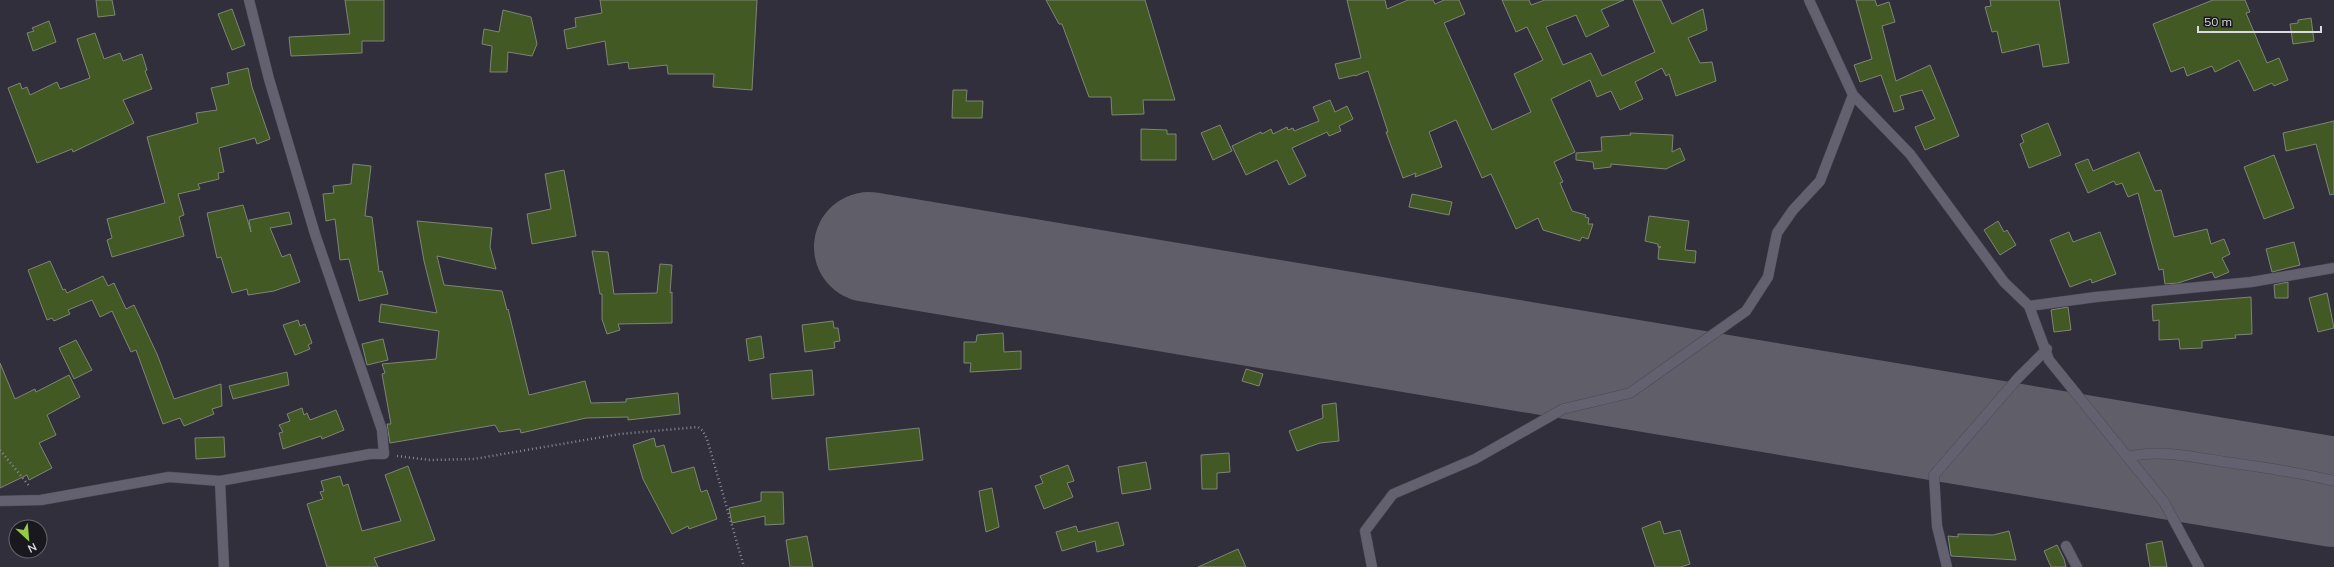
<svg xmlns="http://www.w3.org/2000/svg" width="2334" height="567" viewBox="0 0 2334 567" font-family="Mulish,sans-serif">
<rect width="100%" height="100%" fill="#312f3c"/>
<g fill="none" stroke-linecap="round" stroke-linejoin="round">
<!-- runway -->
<path stroke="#5f5e69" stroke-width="110" d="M869,247L2334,492"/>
</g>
<!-- building -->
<path fill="#425923" stroke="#7e8577" d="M96,0H112L115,15L98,17Z
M345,0H384V41H362V53L291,56L289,37L350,34Z
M600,0H757L752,90L713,87L714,74H668L667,65L629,69L628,62L608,65L605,41L567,49L564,30L576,27L575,18L602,13Z
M1046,0H1145L1175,100H1143L1144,114L1112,115L1111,97H1089L1062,24H1059Z
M1347,0H1385L1387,9L1408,0H1433L1435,4L1444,0H1459L1465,14L1444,23L1492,130L1531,112L1514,74L1543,60L1527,27L1516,32L1502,0H1529L1531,5L1545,0H1624L1601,10L1609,26L1586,37L1576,15L1546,27L1563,65L1591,53L1602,76L1655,52L1633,0H1661L1672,24L1703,9L1707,30L1688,38L1700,63L1712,62L1716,81L1676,96L1669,74L1666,76L1662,68L1635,82L1643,99L1620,110L1611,91L1597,97L1590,80L1551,99L1575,152L1554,162L1563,182L1560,183L1572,211L1586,215L1585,217L1589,218L1588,224H1593L1588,239L1582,237L1580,241L1543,230L1538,218L1516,229L1491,174L1482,178L1456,120L1429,132L1442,167L1415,177L1416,173L1403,178L1386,132H1388L1368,71L1355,76V75L1339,79L1335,64L1361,58Z
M1856,0H1875L1877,6L1889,2L1895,22L1882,26L1896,81L1930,65L1959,136L1925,150L1915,127L1935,119L1922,90L1900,96L1904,109L1894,112L1881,75L1860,82L1854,65L1872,59Z
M1990,0H2059L2069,63L2043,67L2039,44L2002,53L1997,31L1992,32L1985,7L1991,6Z
M2213,0H2245L2250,12L2246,13L2267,63L2279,58L2288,80L2274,86L2272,83L2254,91L2239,60L2215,72L2212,66L2187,76L2184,67L2171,72L2153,24Z
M232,9L245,45L232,50L218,14Z
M503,10L531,17L537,44L532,56L508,52L507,72H490L492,46L482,44L484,29L499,32Z
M2311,18L2314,41L2293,44L2290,24L2298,23V20Z
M49,21L56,42L33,51L27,33L34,31L32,28Z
M95,33L104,59L120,53L123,61L142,54L147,70L145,71L152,89L123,100L134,123L73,152L72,149L37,163L8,88L20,83L22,89L27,87L30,95L57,82L60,89L90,78L77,39Z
M248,68L252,87L270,139L257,144L255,138L219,148L224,172L218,173L219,179L198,184L200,189L178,194L184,215L179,217L184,236L112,257L107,240L112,238L107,219L165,203L147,137L198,123L196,113L217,110L211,88L229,84L227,73Z
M953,90H967L966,101H983L982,118H952Z
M1330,100L1335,112L1347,106L1353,119L1339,126L1341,131L1329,136L1327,132L1292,148L1306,176L1289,185L1277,160L1246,175L1232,146L1261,132L1262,134L1271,129L1273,134L1287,127L1288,130L1293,128L1294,131L1319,121L1313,107Z
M2334,121V194L2330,195L2316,144L2286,151L2283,133Z
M2048,123L2061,155L2029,168L2020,144L2024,142L2021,135Z
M1220,125L1232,151L1213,160L1201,133Z
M1141,129L1167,130V134H1176V160H1141Z
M1630,133L1673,135L1672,152L1680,148L1685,160L1666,169L1611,164V167L1594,169L1593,162L1576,160V153L1602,151L1601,137L1631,135Z
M2139,152L2155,191L2161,190L2174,237L2207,229L2211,244L2224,239L2230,254L2222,258L2229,272L2215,278L2212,272L2178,283L2165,284L2163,269L2159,270L2138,193L2128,197L2122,183L2116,185L2114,181L2088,193L2075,164L2088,159L2093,171Z
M2274,155L2294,208L2264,219L2244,167Z
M353,164L371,166L365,216L372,217L379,272L382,271L388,294L359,301L349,259L340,260L335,219L326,221L323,194L334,193L333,186L351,184Z
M564,170L576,236L532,244L527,214L551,209L545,174Z
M1412,194L1452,202L1449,215L1409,207Z
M243,205L251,232L249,220L289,212L292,224L270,228L282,257L290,254L300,282L274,291L248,295L247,289L232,293L221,257L217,258L207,213Z
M1649,216L1689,221L1685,250L1696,251L1695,263L1658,259L1659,247H1661H1658V244L1645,241Z
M417,221L492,228L490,247L496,269L437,256L444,285L502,291L507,310L508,309L529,395L585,381L591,403L626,402V399L678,393L680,414L628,420V417L586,418L521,433L520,429L499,432L495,425L390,443L387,424H391L382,374L385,373L382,364L436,359L439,331L379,322L381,304L437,313L424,261Z
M1998,221L2004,232L2007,230L2016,245L2000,255L1984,230Z
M2069,232L2073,242L2100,232L2116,274L2092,283L2091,279L2070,287L2050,240Z
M2294,242L2300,265L2272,272L2266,249Z
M592,251L608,252L614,294L657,293L660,264L672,265L670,293L672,292V323L618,324L620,330L607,334L602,319V294H600Z
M50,261L63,290L65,289L67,293L103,276L108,286L114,283L126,309L134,305L157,354L174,399L221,384L222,406L212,409L214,414L184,426L180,418L163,424L136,350L131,352L112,311L100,317L92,300L68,310L70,314L54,321L52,318L47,320L28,270Z
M2288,282V298H2275L2274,285Z
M2327,293L2334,328L2318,332L2309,298Z
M2251,297L2252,334L2235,335L2236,338L2202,341V348L2180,349L2179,339L2159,340V320L2153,321L2152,305Z
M2068,307L2071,330L2054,332L2051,310Z
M298,320L300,326L305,324L312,343L308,345L310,349L295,355L283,325Z
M833,321L834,328H838L840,341L834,342L835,348L805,352L802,325Z
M1003,333L1004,352L1021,351V369L970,372L971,363H964V342H976L977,335Z
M761,336L764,358L749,361L746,339Z
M383,339L388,360L367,365L362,344Z
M76,340L92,370L74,379L59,348Z
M0,363L15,399L35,389L36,392L69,375L80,397L47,415L56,435L39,443L52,468L29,480L27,475L0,488Z
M1246,369L1263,374L1259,386L1242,381Z
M812,370L814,395L772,399L770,374Z
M287,372L289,385L233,399L229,386Z
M1336,403L1339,441L1320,443L1297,451L1289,431L1323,418L1322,405Z
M302,408L304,415L307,413L310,420L336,410L344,430L322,439L321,436L283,449L279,433L283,432L279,425L290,421L287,414Z
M919,428L923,460L829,470L826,438Z
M224,437L225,457L196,459L195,438Z
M654,438L656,447L664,445L672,473L694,467L701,492L707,490L717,519L689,529L688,526L672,534L643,479L633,445Z
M1229,453L1230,472L1217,473V489H1202L1201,455Z
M1146,462L1151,489L1122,494L1118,467Z
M1068,465L1074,481L1067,483L1073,497L1044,509L1035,486L1043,483L1040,476Z
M408,466L435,540L374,558L378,567H327L307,504L323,499L320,492L324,491L321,481L340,476L343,486L348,484L362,531L401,521L385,475Z
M992,488L999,527L986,532L979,491Z
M761,492H783L784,524L765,525V516L732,523L729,508L761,501Z
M1660,521L1664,534L1680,530L1690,564L1681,567H1655L1642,528Z
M1118,522L1124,545L1097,552L1095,541L1062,551L1056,532L1076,526L1078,532Z
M2009,531L2016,560L1951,556L1948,536L1958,537V534L1993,535Z
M807,536L813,567H790L786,540Z
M2162,541L2167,567H2150L2146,544Z
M2057,545L2064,559L2066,567H2051L2044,551Z
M1238,549L1246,567H1198Z"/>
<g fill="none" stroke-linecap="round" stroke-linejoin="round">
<defs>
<path id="lane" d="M2066,546L2077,567"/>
<path id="street" d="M1809,0L1853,95L1910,154L2004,282L2029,306L2049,360L2164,502L2199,567
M2029,306L2096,297L2251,282L2334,268
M2128,457C2158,449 2195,457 2225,462C2262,467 2298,472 2334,481
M220,481L224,567
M0,501L41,500L169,477L220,481L370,454H384L382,430L315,234L269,79L249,0
M1372,567L1365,531L1393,494L1475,459L1563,409L1630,393L1746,311L1768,277L1777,233L1793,210L1820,181L1853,95
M1947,567L1937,526L1934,475L2018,378L2047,349"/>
</defs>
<!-- lane casing -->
<use href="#lane" stroke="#4b4a54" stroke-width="11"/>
<!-- street casing -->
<use href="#street" stroke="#4b4a54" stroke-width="11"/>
<!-- path -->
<path stroke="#8b8a94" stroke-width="2.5" stroke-dasharray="1 3" stroke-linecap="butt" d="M0,450L30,487
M397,456L430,460L474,459L620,434L698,427L703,431L707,439L744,567"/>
<!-- lane -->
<use href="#lane" stroke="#63616f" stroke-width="10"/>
<!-- street -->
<use href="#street" stroke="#63616f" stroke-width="10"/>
</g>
<!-- north arrow -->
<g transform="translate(28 539) rotate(154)"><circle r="19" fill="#19181e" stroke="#67666c"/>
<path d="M0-3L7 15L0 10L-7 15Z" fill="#93cd3d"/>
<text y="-6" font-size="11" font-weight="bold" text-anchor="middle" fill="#dbdae2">N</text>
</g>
<!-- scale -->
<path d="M2198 26v6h123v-6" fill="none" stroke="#dbdae2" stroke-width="2"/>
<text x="2204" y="26" font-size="12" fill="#dbdae2" stroke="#19181e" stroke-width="3" paint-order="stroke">50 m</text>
</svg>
